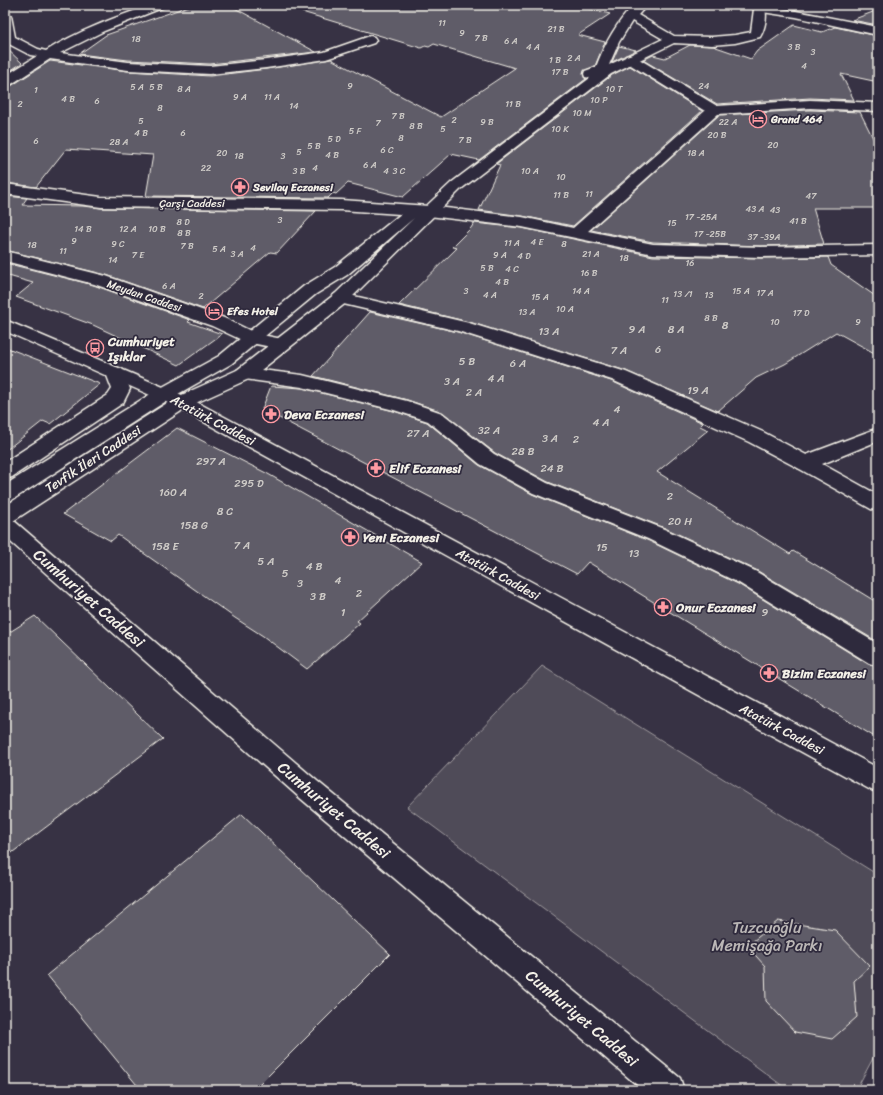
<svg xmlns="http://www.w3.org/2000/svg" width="883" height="1095" viewBox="0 0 883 1095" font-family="Sriracha,sans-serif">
<rect width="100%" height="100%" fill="#373244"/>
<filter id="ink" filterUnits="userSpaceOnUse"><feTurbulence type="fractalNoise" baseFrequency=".025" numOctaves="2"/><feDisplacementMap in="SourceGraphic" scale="8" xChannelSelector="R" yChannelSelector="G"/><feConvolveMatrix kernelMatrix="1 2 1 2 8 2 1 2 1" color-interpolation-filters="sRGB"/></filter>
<g filter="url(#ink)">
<!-- green -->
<path fill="#504b59" stroke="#a29ea0" d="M542,666L878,875V1049L856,1090H788L407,807Z"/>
<!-- building -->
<path fill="#5f5c67" stroke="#f4f1e8" d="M192,5H229L316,52L210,64L128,60L79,54L106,35Z
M303,5H575L610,14L578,35L605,42L595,66L584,71V77L586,79L479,160L451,154L403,197L348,183L336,194L333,193L328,198L146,196L153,155L66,149L36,187L5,183V87L11,86L50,61L128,71L210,76L266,69L331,59L441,117L515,68L434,44L429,47L425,46L421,48L302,12Z
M878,10V25L852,20Z
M794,25L822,32L835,27L878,36V82L841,74L854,100L810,98L717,104L643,60L653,55L665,58L690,45L713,46L751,59L757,51Z
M619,46L636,50L612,62Z
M5,47L22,63L5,74Z
M630,66L702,111L573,226L522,216L479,210L500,165L496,164L612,75Z
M810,110L860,112L878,148V208H813L824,244L761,246L653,242L591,230L719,115Z
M5,196L27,198L22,205L83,206L101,208L316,211L277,253L270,252L203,309L106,275L5,250Z
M474,223L522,228L653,256L761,258L828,257L831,265L878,298V355L836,332L785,364L756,378L718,411L626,371L469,322L399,305L457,248L452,247L471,228Z
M5,263L94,285L190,320L188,322L222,334L179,365L93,325L16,297L33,283L5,275Z
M370,312L458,332L611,381L703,423L700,426L708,430L657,472L790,554L793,551L878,603V642L756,570L665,528L548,482L495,453L442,412L407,400L313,376Z
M5,347L100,384L50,424L43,421L5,451Z
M271,386L302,388L394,411L427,422L479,465L532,494L647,540L738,584L868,664L878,667V739L588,562L577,574L262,409Z
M177,428L268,474L422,562L357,621L360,623L307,669L263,636L235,618L118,535L111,541L63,514Z
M35,616L163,739L5,858V635Z
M242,814L390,954L254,1090H141L47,975Z
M778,921L835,930L870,966L854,981L857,1017L832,1039L795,1032L766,1001L765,966L747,946Z"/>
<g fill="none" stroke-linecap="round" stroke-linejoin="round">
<defs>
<path id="pedestrian" d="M341,293L469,323L626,372L763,432L812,458L815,463L812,468L805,470L798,468L749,442L612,380L458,331L335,302L332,298L335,294Z
M244,368L302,375L407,401L442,413L494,454L547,483L664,529L755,571L878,644V666L869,663L739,583L648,539L533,493L480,464L428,421L394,410L302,387L237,378L235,374L237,370Z"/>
<path id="minor" d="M150,5H166L164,7L104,31L60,53L128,62L210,66L266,60L324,52L370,36L374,37L376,40L374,43L326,59L266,68L210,74L128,70L50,59L10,85L5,86V76L37,56L30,55L5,42V13L9,14L11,16L15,37L38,49L46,51C78,31 114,18 150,5Z
M760,6L796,11L878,27V35L796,17L756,11L754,9L756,7Z
M630,55L634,56L717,106L810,100L878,103V111L810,108L718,114L588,231L653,244L761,247L878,245V255L761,257L653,254L522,227L429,216L341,210L101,207L5,194V184L101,197L341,200L429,206L522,217L573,228L705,111L626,62L624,59L626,56Z
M5,251L106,276L224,318L257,334L287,340L290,344L287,348L281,349L246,342L212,326L94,284L5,261Z
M115,367L122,369L130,389L123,403L12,477L5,479V462L108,395L112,389L106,373L108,369Z
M182,396L189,398L878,768V793L869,789L175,406L172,402L175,398Z
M878,428V441L822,464L878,495V511L871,509L798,468L795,463L798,458Z"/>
<path id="tertiary" d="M5,320L189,398L192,402L189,406L182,408L175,406L5,331Z
M5,517L13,520L317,781L680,1078L684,1090H643L299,797L5,537Z"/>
<path id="primary" d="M634,5H647L638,15L674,36L712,37L735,35L751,32L754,9L756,7H764C768,14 765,29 760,37L735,43L712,45L674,43L611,74L461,189L347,302L251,378L189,406L13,521L5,523V506L175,398L237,370L335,294L414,218L347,275L316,294L231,364L171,398L12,500L5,502V485L157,390L219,356L304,286L335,267L407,209L412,207L417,209L420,212L418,214L451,183L590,78L585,77L584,74L585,71L596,67C605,43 617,22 634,5ZM632,21L663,39L609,65L619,42Z"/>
</defs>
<!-- pedestrian casing -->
<use href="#pedestrian" stroke="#f4f1e8" stroke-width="3"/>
<!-- minor casing -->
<use href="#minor" stroke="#f4f1e8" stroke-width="3"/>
<!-- tertiary casing -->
<use href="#tertiary" stroke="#f4f1e8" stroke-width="3"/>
<!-- primary casing -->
<use href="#primary" stroke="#f4f1e8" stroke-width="3"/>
<!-- pedestrian -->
<use href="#pedestrian" fill="#2f2a3d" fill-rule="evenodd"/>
<!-- minor -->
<use href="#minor" fill="#2f2a3d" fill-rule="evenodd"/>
<!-- tertiary -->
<use href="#tertiary" fill="#2f2a3d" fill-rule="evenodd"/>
<!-- primary -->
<use href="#primary" fill="#2f2a3d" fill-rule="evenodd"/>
</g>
</g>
<!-- icons -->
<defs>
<symbol id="hotel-ring" viewBox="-11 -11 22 22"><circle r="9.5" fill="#2f2a3d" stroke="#ff9aa2" stroke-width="1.5"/><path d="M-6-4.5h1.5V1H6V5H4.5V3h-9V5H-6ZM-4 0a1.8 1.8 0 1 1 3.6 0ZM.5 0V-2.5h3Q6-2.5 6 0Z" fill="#ff9aa2"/></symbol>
<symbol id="pharmacy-ring" viewBox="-11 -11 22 22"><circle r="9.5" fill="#2f2a3d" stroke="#ff9aa2" stroke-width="1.5"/><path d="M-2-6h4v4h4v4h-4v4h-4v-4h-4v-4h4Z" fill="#ff9aa2"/></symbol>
<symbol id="bus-ring" viewBox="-11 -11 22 22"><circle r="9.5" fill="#2f2a3d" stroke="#ff9aa2" stroke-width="1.5"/><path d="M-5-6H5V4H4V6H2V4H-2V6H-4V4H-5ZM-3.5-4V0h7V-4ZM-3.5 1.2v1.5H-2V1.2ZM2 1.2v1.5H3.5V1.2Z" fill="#ff9aa2"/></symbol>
</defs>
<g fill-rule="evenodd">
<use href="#hotel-ring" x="748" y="109" width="20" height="20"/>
<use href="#pharmacy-ring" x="230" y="177" width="20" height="20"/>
<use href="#hotel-ring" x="204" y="301" width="20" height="20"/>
<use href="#bus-ring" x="85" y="338" width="20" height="20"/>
<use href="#pharmacy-ring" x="261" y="404" width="20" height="20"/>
<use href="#pharmacy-ring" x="366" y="458" width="20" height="20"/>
<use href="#pharmacy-ring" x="340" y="527" width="20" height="20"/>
<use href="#pharmacy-ring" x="653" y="597" width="20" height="20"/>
<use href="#pharmacy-ring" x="759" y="663" width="20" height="20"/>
</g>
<g text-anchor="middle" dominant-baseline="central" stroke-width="3.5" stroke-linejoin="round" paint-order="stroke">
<!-- far-number labels -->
<g font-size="9" fill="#cfccc8">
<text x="442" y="23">11</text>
<text x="556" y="29">21 B</text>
<text x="462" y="33">9</text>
<text x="481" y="38">7 B</text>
<text x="136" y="39">18</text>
<text x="511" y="41">6 A</text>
<text x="533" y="47">4 A</text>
<text x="794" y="47">3 B</text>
<text x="813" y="52">3</text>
<text x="574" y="58">2 A</text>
<text x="555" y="60">1 B</text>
<text x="804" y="66">4</text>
<text x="560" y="72">17 B</text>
<text x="350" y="86">9</text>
<text x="704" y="86">24</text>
<text x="137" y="87">5 A</text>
<text x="156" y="87">5 B</text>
<text x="184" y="89">8 A</text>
<text x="614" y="89">10 T</text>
<text x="36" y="90">1</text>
<text x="240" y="97">9 A</text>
<text x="272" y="97">11 A</text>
<text x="68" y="99">4 B</text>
<text x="599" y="100">10 P</text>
<text x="97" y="101">6</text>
<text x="20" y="104">2</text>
<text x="513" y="104">11 B</text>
<text x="294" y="106">14</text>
<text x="160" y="108">8</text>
<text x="582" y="113">10 M</text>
<text x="398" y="116">7 B</text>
<text x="454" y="120">2</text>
<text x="141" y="121">5</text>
<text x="487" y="122">9 B</text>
<text x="728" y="122">22 A</text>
<text x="378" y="123">7</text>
<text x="416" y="126">8 B</text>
<text x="443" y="129">5</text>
<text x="560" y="129">10 K</text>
<text x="355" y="131">5 F</text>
<text x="141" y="133">4 B</text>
<text x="183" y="133">6</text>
<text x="717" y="135">20 B</text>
<text x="401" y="138">8</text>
<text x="334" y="139">5 D</text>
<text x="465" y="140">7 B</text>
<text x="36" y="141">6</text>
<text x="119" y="142">28 A</text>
<text x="773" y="145">20</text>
<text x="314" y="146">5 B</text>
<text x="387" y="150">6 C</text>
<text x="299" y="152">5</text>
<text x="222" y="153">20</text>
<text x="696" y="153">18 A</text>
<text x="332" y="155">4 B</text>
<text x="239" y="156">18</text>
<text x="283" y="156">3</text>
<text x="370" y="165">6 A</text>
<text x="206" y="168">22</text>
<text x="315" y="168">4</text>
<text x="299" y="171">3 B</text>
<text x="386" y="171">4</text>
<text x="399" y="171">3 C</text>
<text x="530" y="171">10 A</text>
<text x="561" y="177">10</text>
<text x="589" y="194">11</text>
<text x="561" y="195">11 B</text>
<text x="811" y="196">47</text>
<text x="755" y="209">43 A</text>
<text x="775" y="210">43</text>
<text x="701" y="217">17 -25A</text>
<text x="280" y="220">3</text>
<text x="798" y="221">41 B</text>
<text x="183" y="222">8 D</text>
<text x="672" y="223">15</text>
<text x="83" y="229">14 B</text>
<text x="128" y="229">12 A</text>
<text x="157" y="229">10 B</text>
<text x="184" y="233">8 B</text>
<text x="710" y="234">17 -25B</text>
<text x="764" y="237">37 -39A</text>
<text x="74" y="241">9</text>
<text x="537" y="242">4 E</text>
<text x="512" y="243">11 A</text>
<text x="118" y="244">9 C</text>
<text x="564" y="244">8</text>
<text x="32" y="245">18</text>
<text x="187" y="246">7 B</text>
<text x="253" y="248">4</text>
<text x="219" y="249">5 A</text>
<text x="63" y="251">11</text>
<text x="237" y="254">3 A</text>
<text x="591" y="254">21 A</text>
<text x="138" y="255">7 E</text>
<text x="500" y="255">9 A</text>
<text x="524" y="256">4 D</text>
<text x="624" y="258">18</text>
<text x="113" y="260">14</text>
<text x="690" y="263">16</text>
<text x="487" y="268">5 B</text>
<text x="512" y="269">4 C</text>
<text x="589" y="273">16 B</text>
<text x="502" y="282">4 B</text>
<text x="169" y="286">6 A</text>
<text x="466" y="291">3</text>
<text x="581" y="291">14 A</text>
<text x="741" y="291">15 A</text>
<text x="765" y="293">17 A</text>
<text x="683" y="294">13 /1</text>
<text x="490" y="295">4 A</text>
<text x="709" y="295">13</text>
<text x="201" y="296">2</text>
<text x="540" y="297">15 A</text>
<text x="665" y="300">11</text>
<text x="565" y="309">10 A</text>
<text x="527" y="312">13 A</text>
<text x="801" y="313">17 D</text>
<text x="711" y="318">8 B</text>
<text x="775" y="322">10</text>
<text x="858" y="322">9</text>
</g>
<!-- far-poi labels -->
<g font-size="11" font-weight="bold" fill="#f4f1e8" stroke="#2f2a3d" text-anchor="start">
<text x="771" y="119">Grand 464</text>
<text x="253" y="187">Sevilay Eczanesi</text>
<text x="227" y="311">Efes Hotel</text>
</g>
<!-- far-street labels -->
<g font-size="11" fill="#f4f1e8" stroke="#2f2a3d">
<text x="192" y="203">Çarşi Caddesi</text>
<text transform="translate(144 296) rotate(19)">Meydan Caddesi</text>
</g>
<!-- number labels -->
<g font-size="11" fill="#cfccc8">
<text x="725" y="325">8</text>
<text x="637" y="329">9 A</text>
<text x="676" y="329">8 A</text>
<text x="549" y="331">13 A</text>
<text x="658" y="349">6</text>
<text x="619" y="350">7 A</text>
<text x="467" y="361">5 B</text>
<text x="518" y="363">6 A</text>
<text x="496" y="378">4 A</text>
<text x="452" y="381">3 A</text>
<text x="698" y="390">19 A</text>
<text x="474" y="392">2 A</text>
<text x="617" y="409">4</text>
<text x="601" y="422">4 A</text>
<text x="489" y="430">32 A</text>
<text x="418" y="433">27 A</text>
<text x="550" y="438">3 A</text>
<text x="576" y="439">2</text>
<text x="523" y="451">28 B</text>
<text x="211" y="461">297 A</text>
<text x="552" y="468">24 B</text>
<text x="249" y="483">295 D</text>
<text x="173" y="492">160 A</text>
<text x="670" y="496">2</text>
<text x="225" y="511">8 C</text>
<text x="680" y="521">20 H</text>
<text x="194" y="525">158 G</text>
<text x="242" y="545">7 A</text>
<text x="165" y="546">158 E</text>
<text x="602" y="547">15</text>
<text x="634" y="553">13</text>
<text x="266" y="561">5 A</text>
<text x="314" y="566">4 B</text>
<text x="285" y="573">5</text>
<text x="338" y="580">4</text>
<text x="300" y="583">3</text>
<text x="359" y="593">2</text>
<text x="318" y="596">3 B</text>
<text x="343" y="612">1</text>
<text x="765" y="612">9</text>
</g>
<!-- poi labels -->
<g font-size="13" font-weight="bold" fill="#f4f1e8" stroke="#2f2a3d" text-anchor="start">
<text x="108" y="341">Cumhuriyet<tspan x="108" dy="15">Işıklar</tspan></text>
<text x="284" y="414">Deva Eczanesi</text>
<text x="389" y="468">Elif Eczanesi</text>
<text x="363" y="537">Yeni Eczanesi</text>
<text x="676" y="607">Onur Eczanesi</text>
<text x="782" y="673">Bizim Eczanesi</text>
</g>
<!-- street labels -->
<g font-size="13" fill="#f4f1e8" stroke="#2f2a3d">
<text transform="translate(213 420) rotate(28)">Atatürk Caddesi</text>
<text transform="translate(93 459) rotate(-33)">Tevfik İleri Caddesi</text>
<text transform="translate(498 574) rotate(29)">Atatürk Caddesi</text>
<text transform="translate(782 729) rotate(28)">Atatürk Caddesi</text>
</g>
<!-- near-street labels -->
<g font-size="16" fill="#f4f1e8" stroke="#2f2a3d">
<text transform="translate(89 598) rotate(41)">Cumhuriyet Caddesi</text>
<text transform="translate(334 810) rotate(40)">Cumhuriyet Caddesi</text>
<text transform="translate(582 1018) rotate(40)">Cumhuriyet Caddesi</text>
</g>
<!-- near-park labels -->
<g font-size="16" fill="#bbb7b6" stroke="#2f2a3d">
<text x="767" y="927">Tuzcuoğlu<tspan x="767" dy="18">Memişağa Parkı</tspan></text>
</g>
</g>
<!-- margin -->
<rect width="883" height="1095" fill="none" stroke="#2f2a3d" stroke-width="20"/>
<rect x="10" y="10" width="863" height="1075" fill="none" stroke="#f4f1e8" stroke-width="1.5" filter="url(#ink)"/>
</svg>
